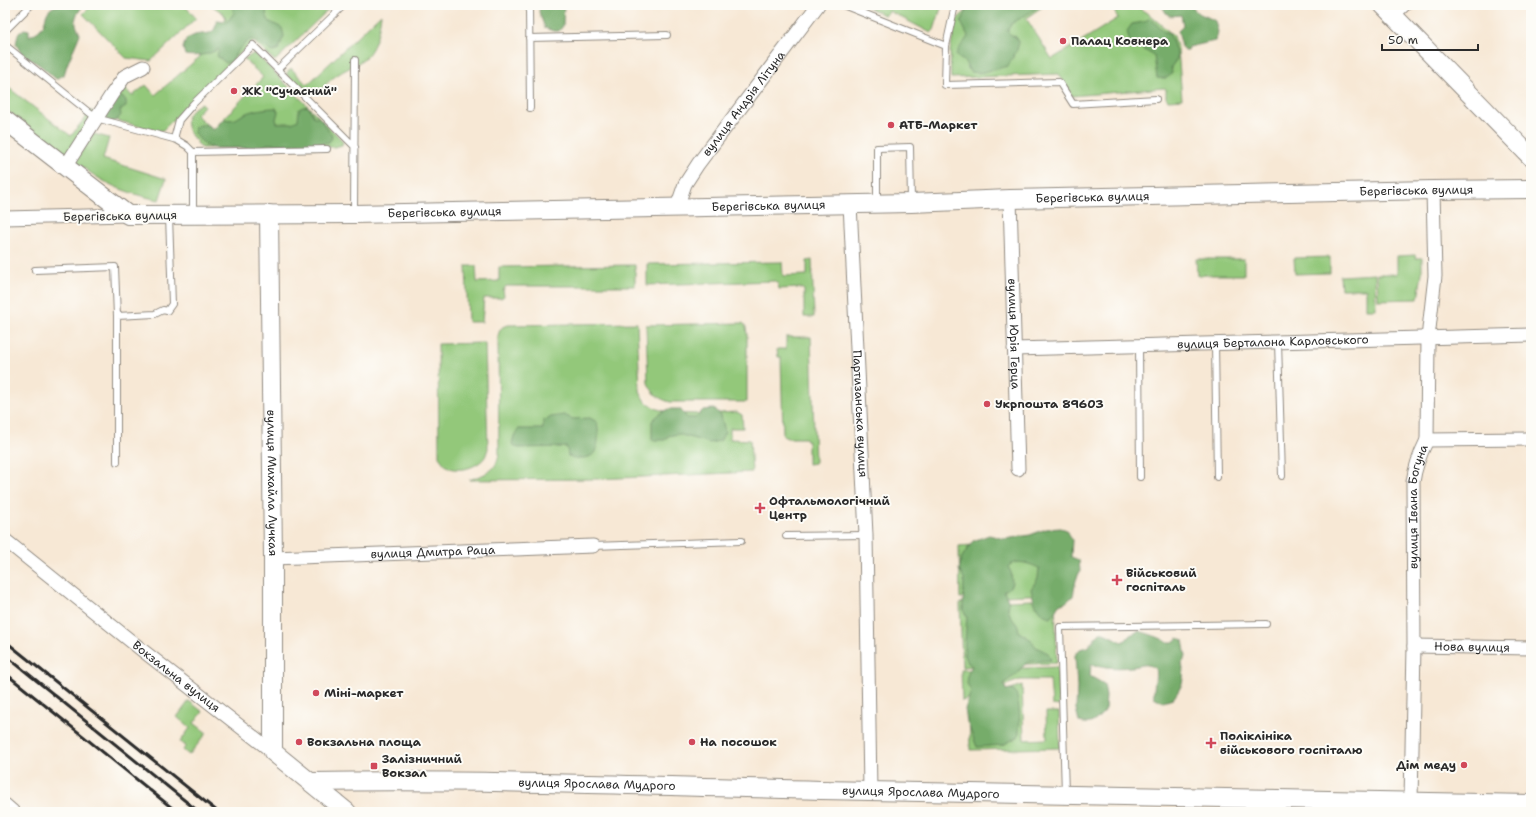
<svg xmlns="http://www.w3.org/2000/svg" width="1536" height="817" viewBox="0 0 1536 817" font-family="'Shantell Sans',sans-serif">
<rect width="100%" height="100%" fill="#fdfcf7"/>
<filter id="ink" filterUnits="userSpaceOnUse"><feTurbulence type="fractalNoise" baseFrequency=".025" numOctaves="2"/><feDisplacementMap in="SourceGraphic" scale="8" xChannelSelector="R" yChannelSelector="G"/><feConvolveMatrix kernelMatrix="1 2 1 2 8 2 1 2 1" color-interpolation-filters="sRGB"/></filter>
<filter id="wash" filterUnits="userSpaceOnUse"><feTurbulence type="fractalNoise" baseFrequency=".012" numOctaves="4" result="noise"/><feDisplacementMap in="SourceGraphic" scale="16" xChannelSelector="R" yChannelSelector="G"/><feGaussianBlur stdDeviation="0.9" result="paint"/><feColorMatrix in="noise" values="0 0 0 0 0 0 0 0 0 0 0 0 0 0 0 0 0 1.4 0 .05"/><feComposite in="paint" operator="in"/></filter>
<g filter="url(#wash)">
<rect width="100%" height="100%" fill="#f7e8d5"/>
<!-- green -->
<path fill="#93c87a" stroke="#5f7a52" d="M92,5H184L196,18L151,61L126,58L83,14Z
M211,5H333L275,61L253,41L163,130L158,131L115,120L109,125L98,121L122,85L132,96L146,85L155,95L224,36L219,27L226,18L223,13Z
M864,5H942L934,30L931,33L889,11L886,15H884Z
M967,5H1045L1026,18L1052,59L1118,18L1113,9L1119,5H1134L1150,15L1174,36L1178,49L1182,99L1168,100L1166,98V89L1164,88L1072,96L1059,74L951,78L950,51L956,20L965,12Z
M381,14C379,30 376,51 361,61C353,67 344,70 337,75C328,81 322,90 312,94C301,90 294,82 286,74L291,68L307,85Z
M255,53L343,141L342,145L335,147L202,148C199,146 198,144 196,141C182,126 183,113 202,103L204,106L196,115L213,130L263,77L244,59Z
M5,85L71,136L91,110L96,114L67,153L61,151L5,109Z
M94,134L109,138L103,159L166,179L159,200C125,193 103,184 76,162V159L92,136Z
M1415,255L1416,258H1422V273L1418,299L1378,300L1377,274H1397V256Z
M1330,257V273L1295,274L1294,258Z
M1196,259H1244V275H1197Z
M812,260L814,317H804V290L801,288L779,289L778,283L775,281L647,285V264L782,262L783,276L807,275V261Z
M635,265V286H506L503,290L504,296L501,298H484L482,322H468L466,266H476L477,282L499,281V267Z
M1375,274L1376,309H1366V289H1341L1340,276Z
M637,323L640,390C641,395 643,400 647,403C666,419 713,413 737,412L742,415L743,428H730V439L750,440L752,472L598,479L469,480C485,474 497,472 499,453L498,336C500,328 502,326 509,325Z
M743,323L746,327L747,334V402H670C659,399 653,394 648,383L646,325Z
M786,337H811L815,463L808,464V442L806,438H787L783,436L781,357H778L777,349H786Z
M485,343L488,449C487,451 486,455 485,457C478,467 461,472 450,468C445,466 442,461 439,457L438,344Z
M1067,538L1071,593L960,598L959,546Z
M1055,599L1057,663L962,667L960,603Z
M1057,667L1059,706L1052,705L1050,680H1020L962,701L961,670Z
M1022,685L1024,740L1047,739L1046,712H1059L1060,748L970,750L969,704Z
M189,701L203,712L194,723L207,733L189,755L183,750L186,746L180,742L190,728L177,717Z"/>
<!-- forest -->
<path fill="#76ac6a" stroke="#506c4a" d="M66,5H84C74,17 73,20 80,34L67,65L64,75L56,79L41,66L21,53L16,44L18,34L24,29L29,30V36C52,27 40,15 53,7C56,5 62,5 66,5Z
M232,5H267L266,16L270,22L282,28L284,36L278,50L273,52L252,39C243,44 235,52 232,62L226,63L217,56L219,49C207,55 198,57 185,55L183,48L186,39C189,38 192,36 195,35C208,32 214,37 217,21L227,22L234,13Z
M540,5H564L563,26L559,31H553L545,28L539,12Z
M970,5H1042L1011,24L1008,29V32L1011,35L1016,37L1019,42L1017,50L1008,66L979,73L970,72L965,62L956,56C958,47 964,44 968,36L961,22Z
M1159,5H1191C1196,15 1206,15 1215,21L1218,32L1215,41L1189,47L1188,51H1185L1182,47L1178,31L1183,26L1181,15L1170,16L1166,13L1162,6Z
M1150,18L1164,32H1169L1177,54V59L1171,67L1172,73C1168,79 1164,79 1157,78L1154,56L1138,46L1135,49L1129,39L1127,31L1132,24L1144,22Z
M120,96L126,100V107L120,110L121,115L117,120L111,123L106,117V109L114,97Z
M308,106L314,117H319L331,134L332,138L329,142L320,144H267L261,148H214L205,145L194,133L195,127L199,125H207L213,130L224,119C236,121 235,119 244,114C252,110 267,108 276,108L278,112L276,119L277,123H292L298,120L299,109L303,107Z
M669,409H680L687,418H695L703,410L714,409L721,415L725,432L720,441L709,443L678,434L668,436L665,440H652V421L659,414Z
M564,415L573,419L590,418L597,422C599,432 600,455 588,457C583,459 580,457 576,459L568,456L567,447L518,448L512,444L514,436L518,429H543V421L551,417Z
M1061,528L1067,530L1072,540L1071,557L1079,560L1080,571L1076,580L1073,596L1065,603L1058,605L1055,612L1051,617C1037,615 1034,602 1031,589L1038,578L1039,568C1030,564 1015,558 1008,567L1011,572L1012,583L1009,588L1003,592L1005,593L1009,603L1008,609L1011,617L1018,626L1019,632L1030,639L1036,647L1048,653L1051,660L1028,662L1021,668L1016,675L1004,683L1006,690L1010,689L1015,691C1020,702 1021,725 1018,737L1003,745L977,747L967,722L965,709L971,691C964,680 966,677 972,666L968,663L964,653L967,617L963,610L964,578L959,570L962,557L973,541L989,535L1005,539L1030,535L1046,529Z
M1139,631C1148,634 1160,637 1167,642H1173L1178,638L1183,640L1186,657L1182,663C1185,680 1183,685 1173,699L1163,702L1154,697C1153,686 1157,678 1155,668C1144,662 1143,666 1131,667C1123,668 1114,668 1106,667C1101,666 1097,665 1091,665L1090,676L1104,684L1106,695L1105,711C1095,720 1094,726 1079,722L1076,709L1077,687L1075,655L1080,649L1087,647L1101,632L1115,638L1121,642L1126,640L1130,635Z"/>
</g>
<g filter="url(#ink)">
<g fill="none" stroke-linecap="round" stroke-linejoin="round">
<defs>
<path id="lane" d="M529,5L530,108
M843,5L946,46L945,85L1059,82L1073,104L1156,99
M1397,16L1409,5
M5,31L31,5
M529,38L667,35
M5,45L96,118L177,140L187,146L193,152V213
M946,46L955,5
M278,69L344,5
M174,139L179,120L193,104L253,45L355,147
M193,152L327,149
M877,201V148L910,147L911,201
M354,212L355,60
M35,270L115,267L117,316
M1278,342L1282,476
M1215,343L1217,477
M1139,345L1140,477
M117,462V316L155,314L163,310L167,311L172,304L169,216
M786,536L866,535
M593,546L741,541
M1065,793L1060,627L1266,624"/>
<g id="street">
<path d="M65,167L112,94L125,76L143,67"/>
<path id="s1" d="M1010,199L1018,469"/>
<path id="s2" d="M850,204L866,535L870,791"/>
<path id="s3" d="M677,207L685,184L698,164L818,5"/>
<path d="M5,218L128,215"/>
<path id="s4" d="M1014,349L1531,335"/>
<path d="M1427,440L1530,439"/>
<path id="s5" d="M5,540L142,650L273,752"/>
<path id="s6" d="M273,558L593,546"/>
<path id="s7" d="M1414,646L1531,648"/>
<path id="s8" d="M1411,801L1414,646L1413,482C1415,466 1420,454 1427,440L1428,338L1435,276L1433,190"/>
<path d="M5,805L13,812"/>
</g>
<g id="secondary">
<path d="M1383,5L1531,157"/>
<path id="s9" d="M5,120L128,215L354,214L911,203L1010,199L1433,190L1531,189"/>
<path id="s10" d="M269,214L273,558V752L347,812"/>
<path id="s11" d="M311,782C497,779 683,787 869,791C1090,797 1310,798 1531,804"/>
</g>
</defs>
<!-- lane casing -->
<use href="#lane" stroke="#918a80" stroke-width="8"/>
<!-- street casing -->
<use href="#street" stroke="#918a80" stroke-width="15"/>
<!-- secondary casing -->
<use href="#secondary" stroke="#918a80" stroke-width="20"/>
<!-- lane -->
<use href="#lane" stroke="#fff" stroke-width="6"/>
<!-- street -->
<use href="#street" stroke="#fff" stroke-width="13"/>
<!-- secondary -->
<use href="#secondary" stroke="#fff" stroke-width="18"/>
<!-- rail -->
<path stroke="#2b2b2b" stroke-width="3" d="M5,641L218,812
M5,655L199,812
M5,673L177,812"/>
</g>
</g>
<!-- markers -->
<g fill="#d1495b" stroke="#fdfcf7" stroke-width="1.5">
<circle cx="1063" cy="41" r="4"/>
<circle cx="234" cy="91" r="4"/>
<circle cx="891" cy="125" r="4"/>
<circle cx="987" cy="404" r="4"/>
<path d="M758 502h4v4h4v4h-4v4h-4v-4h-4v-4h4z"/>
<path d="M1115 574h4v4h4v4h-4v4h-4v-4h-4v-4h4z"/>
<circle cx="316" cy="693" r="4"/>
<circle cx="299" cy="742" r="4"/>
<circle cx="692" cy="742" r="4"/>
<path d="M1209 737h4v4h4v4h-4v4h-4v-4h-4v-4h4z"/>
<circle cx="1464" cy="765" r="4"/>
<rect x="370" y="762" width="8" height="8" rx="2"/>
</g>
<g text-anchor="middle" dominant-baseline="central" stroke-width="4" stroke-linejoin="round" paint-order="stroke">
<!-- poi labels -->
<g font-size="12" font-weight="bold" fill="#2b2b2b" stroke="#fdfcf7" text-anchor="start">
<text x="1071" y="41">Палац Ковнера</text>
<text x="242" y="91">ЖК "Сучасний"</text>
<text x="899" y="125">АТБ-Маркет</text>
<text x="995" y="404">Укрпошта 89603</text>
<text x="769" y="501">Офтальмологічний<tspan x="769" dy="14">Центр</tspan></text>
<text x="1126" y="573">Військовий<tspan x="1126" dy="14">госпіталь</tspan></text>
<text x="324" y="693">Міні-маркет</text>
<text x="1220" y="736">Поліклініка<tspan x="1220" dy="14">військового госпіталю</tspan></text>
<text x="307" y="742">Вокзальна площа</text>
<text x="700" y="742">На посошок</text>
<text x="382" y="759">Залізничний<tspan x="382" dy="14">Вокзал</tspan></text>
<text x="1456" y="765" text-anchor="end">Дім меду</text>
</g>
<!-- street labels -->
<g font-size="12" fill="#2b2b2b" stroke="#fdfcf7">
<text stroke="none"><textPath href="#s3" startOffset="124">вулиця Андрія Літуна</textPath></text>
<text stroke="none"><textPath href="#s9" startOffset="1444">Берегівська вулиця</textPath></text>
<text stroke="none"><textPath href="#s9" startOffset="1120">Берегівська вулиця</textPath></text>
<text stroke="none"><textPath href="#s9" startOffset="796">Берегівська вулиця</textPath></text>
<text stroke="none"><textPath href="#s9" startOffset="472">Берегівська вулиця</textPath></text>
<text transform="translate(120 216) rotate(-1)">Берегівська вулиця</text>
<text stroke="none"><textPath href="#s1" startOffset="135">вулиця Юрія Герца</textPath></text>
<text stroke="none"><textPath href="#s4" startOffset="259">вулиця Берталона Карловського</textPath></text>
<text stroke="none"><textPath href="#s2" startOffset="210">Партизанська вулиця</textPath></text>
<text stroke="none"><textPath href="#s10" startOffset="269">вулиця Михайла Лучкая</textPath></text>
<text stroke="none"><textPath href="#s8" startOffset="295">вулиця Івана Богуна</textPath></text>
<text stroke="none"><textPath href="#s6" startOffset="160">вулиця Дмитра Раца</textPath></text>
<text stroke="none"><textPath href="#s7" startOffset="58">Нова вулиця</textPath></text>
<text stroke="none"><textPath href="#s5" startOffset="219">Вокзальна вулиця</textPath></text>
<text stroke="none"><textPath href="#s11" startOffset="286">вулиця Ярослава Мудрого</textPath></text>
<text stroke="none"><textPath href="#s11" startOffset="610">вулиця Ярослава Мудрого</textPath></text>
</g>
</g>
<!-- margin -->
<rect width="1536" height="817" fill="none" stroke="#fdfcf7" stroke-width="20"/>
<!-- scale -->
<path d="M1382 44v6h96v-6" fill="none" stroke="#2b2b2b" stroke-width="2"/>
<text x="1388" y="44" font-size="12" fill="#2b2b2b" stroke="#fdfcf7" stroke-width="3" paint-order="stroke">50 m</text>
</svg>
